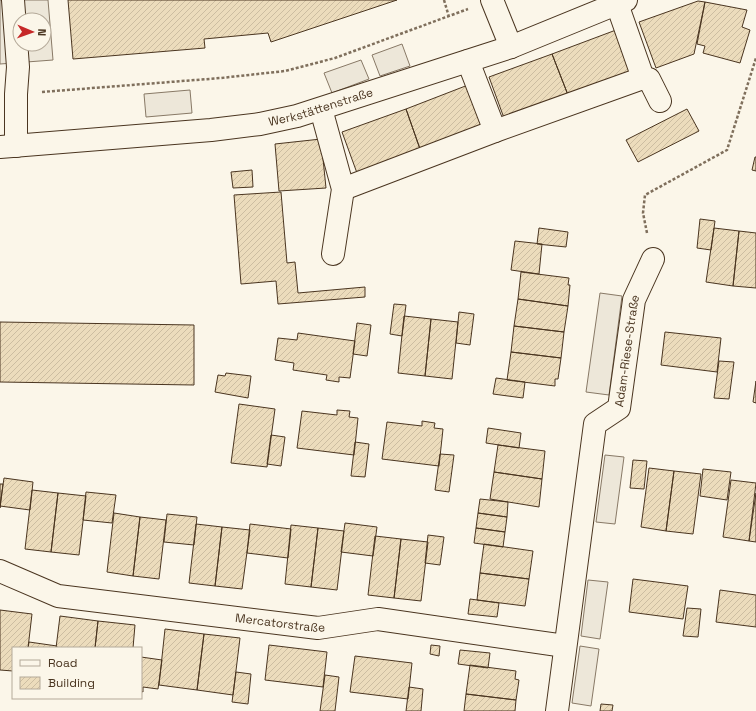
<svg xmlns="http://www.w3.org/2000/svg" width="756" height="711" viewBox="0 0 756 711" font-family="'Space Grotesk',sans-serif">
<defs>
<pattern id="building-hatch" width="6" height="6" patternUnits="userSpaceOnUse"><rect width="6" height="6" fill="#ecdcbc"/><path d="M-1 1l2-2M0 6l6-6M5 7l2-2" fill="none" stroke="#ccbda1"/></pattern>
</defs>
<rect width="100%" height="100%" fill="#fbf6e9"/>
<!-- parking -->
<path fill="#ede7d9" stroke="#887966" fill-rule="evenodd" d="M0,0H48L53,60L0,64ZM20,20H44V44H20Z
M402,44L410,66L380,76L372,55Z
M361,60L369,79L332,93L324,73Z
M190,90L192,113L146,117L144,94Z
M600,293L622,296L609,395L586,392Z
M605,455L624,457L615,524L596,522Z
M588,580L608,582L600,639L581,636Z
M580,646L599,649L591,706L572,703Z"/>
<!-- building -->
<path fill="url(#building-hatch)" stroke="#4a3520" d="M68,0H397L271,42L268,33L204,39L205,48L73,59Z
M698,1L705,2L694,54L656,68L639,22Z
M705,2L747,10L742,27L750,30L740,63L703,53L705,46L697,44Z
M616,30L631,71L568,95L552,54Z
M552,54L568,95L504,118L489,77Z
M468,85L483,126L420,149L406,109Z
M406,109L420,149L357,173L342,132Z
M687,109L699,131L638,162L626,140Z
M321,139L326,188L279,191L275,144Z
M755,157H756V171L752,170Z
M252,170L253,187L233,188L231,172Z
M281,192L287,263L295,262L298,293L365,287V297L278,304L276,281L241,284L234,195Z
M700,219L715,221L711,250L697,248Z
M539,228L568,232L566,247L537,244Z
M714,228L739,231L733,286L706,282Z
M739,231L756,233V288L733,286Z
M515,241L542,244L539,274L511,270Z
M521,272L569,278L568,285H570L568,306L518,299Z
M518,299L568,306L564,332L514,326Z
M394,304L406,305L402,336L390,334Z
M459,312L474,314L470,345L456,343Z
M404,316L431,319L425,376L398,373Z
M431,319L458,322L452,379L425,376Z
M0,322L194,325V385L0,382Z
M357,323L371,325L367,356L353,354Z
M514,326L564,332L561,358L511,352Z
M665,332L721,338L717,372L661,365Z
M298,333L355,341L350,378L339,377V382L326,380L327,375L293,370L294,363L275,360L278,338L297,340Z
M511,352L561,358L558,379H555V386L507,380Z
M719,361L734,362L729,399L714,398Z
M226,373L251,376L248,398L215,392L218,375L225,376Z
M496,378L525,382L523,398L493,394Z
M756,381V403L753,402Z
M239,404L275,409L267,467L231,463Z
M337,410L350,411L349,417L358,418L354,455L297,448L302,411L337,415Z
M422,421L435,423L434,428L443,429L439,466L382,459L387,422L422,426Z
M488,428L521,433L519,448L486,443Z
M271,435L285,437L281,466L267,464Z
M355,442L369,444L365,477L351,476Z
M498,445L545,451L542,479L494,472Z
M440,454L454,455L449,492L435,490Z
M633,460L647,461L644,489L630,488Z
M649,468L674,471L666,531L641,527Z
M703,469L731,472L727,500L700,496Z
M674,471L701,474L693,534L666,531Z
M494,472L542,479L539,507L490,499Z
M4,478L33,482L30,510L0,506Z
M731,480L756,483L749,541L723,537Z
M0,484H3L0,508Z
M32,490L58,493L51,552L25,549Z
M86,492L116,495L112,523L83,520Z
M58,493L86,496L79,555L51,552Z
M756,493V542L749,541Z
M480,499L508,502L507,517L478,513Z
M114,513L140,517L133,576L107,572Z
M478,513L507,517L505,532L476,528Z
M167,514L197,517L194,545L164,542Z
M140,517L166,520L159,579L133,576Z
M345,523L377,527L373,556L341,552Z
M196,524L222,527L215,586L189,583Z
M250,524L291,529L288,558L247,553Z
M291,525L318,528L311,587L285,584Z
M222,527L250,530L242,589L215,586Z
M318,528L344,531L337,590L311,587Z
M476,528L505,532L503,547L474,543Z
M428,535L444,537L440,565L425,563Z
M375,536L401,539L394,598L368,595Z
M401,539L428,542L421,601L394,598Z
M484,544L533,551L529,579L480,573Z
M480,573L529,579L525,606L477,600Z
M633,579L688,586L683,619L629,612Z
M720,590L756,595V627L716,622Z
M470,599L499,603L497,617L468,614Z
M687,608L701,609L698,637L683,636Z
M0,610L32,614L28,648H13V671L0,670Z
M60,616L98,621L95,648H56Z
M98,621L135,625L133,648H95Z
M165,629L204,634L197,690L159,685Z
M204,634L240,638L233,695L197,690Z
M29,642L57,646L56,648H28Z
M269,645L327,652L323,687L265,680Z
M431,645L440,646L439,656L430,654Z
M460,650L490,653L488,668L458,664Z
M355,656L412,663L408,699L350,692Z
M141,657L162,660L158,689L143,687V692L141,691Z
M470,665L516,671L515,679L519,680L516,700L466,694Z
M236,672L251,674L248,704L232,702Z
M325,675L339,677L335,711H320Z
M409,687L423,689L421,711H406Z
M466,694L516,700L515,711H464Z
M601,704L613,705L612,711H600Z"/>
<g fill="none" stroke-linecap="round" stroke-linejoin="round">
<defs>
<g id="minor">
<path d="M13,0L18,67L16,94V146"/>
<path d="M492,0L511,47"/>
<path d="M617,4L643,78"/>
<path d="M468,61L495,131"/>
<path d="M321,109L343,189L333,254"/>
<path id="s1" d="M0,147L211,130L260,124L297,116L511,47L626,0"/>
<path d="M343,189L495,131L643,78L649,79L660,101"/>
<path id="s2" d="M0,571L58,596L318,628L378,619L565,646"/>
<path id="s3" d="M557,711L595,424L619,408L634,300L653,259"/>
</g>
</defs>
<!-- minor casing -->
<use href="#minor" stroke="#4a3520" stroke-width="24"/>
<!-- path -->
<path stroke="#7f6f5c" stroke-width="2.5" stroke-dasharray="3 2" stroke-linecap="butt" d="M444,0L449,17
M42,92L221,78L285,71L335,58L468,9
M647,233L643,213L645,195L727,150L756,58"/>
<!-- minor -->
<use href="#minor" stroke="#fbf6e9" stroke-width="22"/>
</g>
<g text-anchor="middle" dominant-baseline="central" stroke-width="3" stroke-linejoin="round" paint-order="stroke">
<!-- street labels -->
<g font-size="12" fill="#4a3520" stroke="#fbf6e9">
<text stroke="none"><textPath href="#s1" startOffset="324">Werkstättenstraße</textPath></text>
<text stroke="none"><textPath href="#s3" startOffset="376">Adam-Riese-Straße</textPath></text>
<text stroke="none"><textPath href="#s2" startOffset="287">Mercatorstraße</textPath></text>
</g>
</g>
<!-- legend -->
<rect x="12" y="647" width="130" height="52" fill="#fbf6e9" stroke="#b4a999"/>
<rect x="20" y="660" width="20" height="6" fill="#fbf6e9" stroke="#b4a999"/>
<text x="48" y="667" font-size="12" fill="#4a3520">Road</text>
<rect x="20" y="677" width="20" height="12" fill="url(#building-hatch)" stroke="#b4a999"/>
<text x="48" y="687" font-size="12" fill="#4a3520">Building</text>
<!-- north arrow -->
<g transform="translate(32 32) rotate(92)"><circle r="19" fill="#fbf6e9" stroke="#b4a999"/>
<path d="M0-3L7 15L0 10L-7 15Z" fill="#c62828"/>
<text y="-6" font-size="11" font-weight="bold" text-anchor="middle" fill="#4a3520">N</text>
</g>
</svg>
